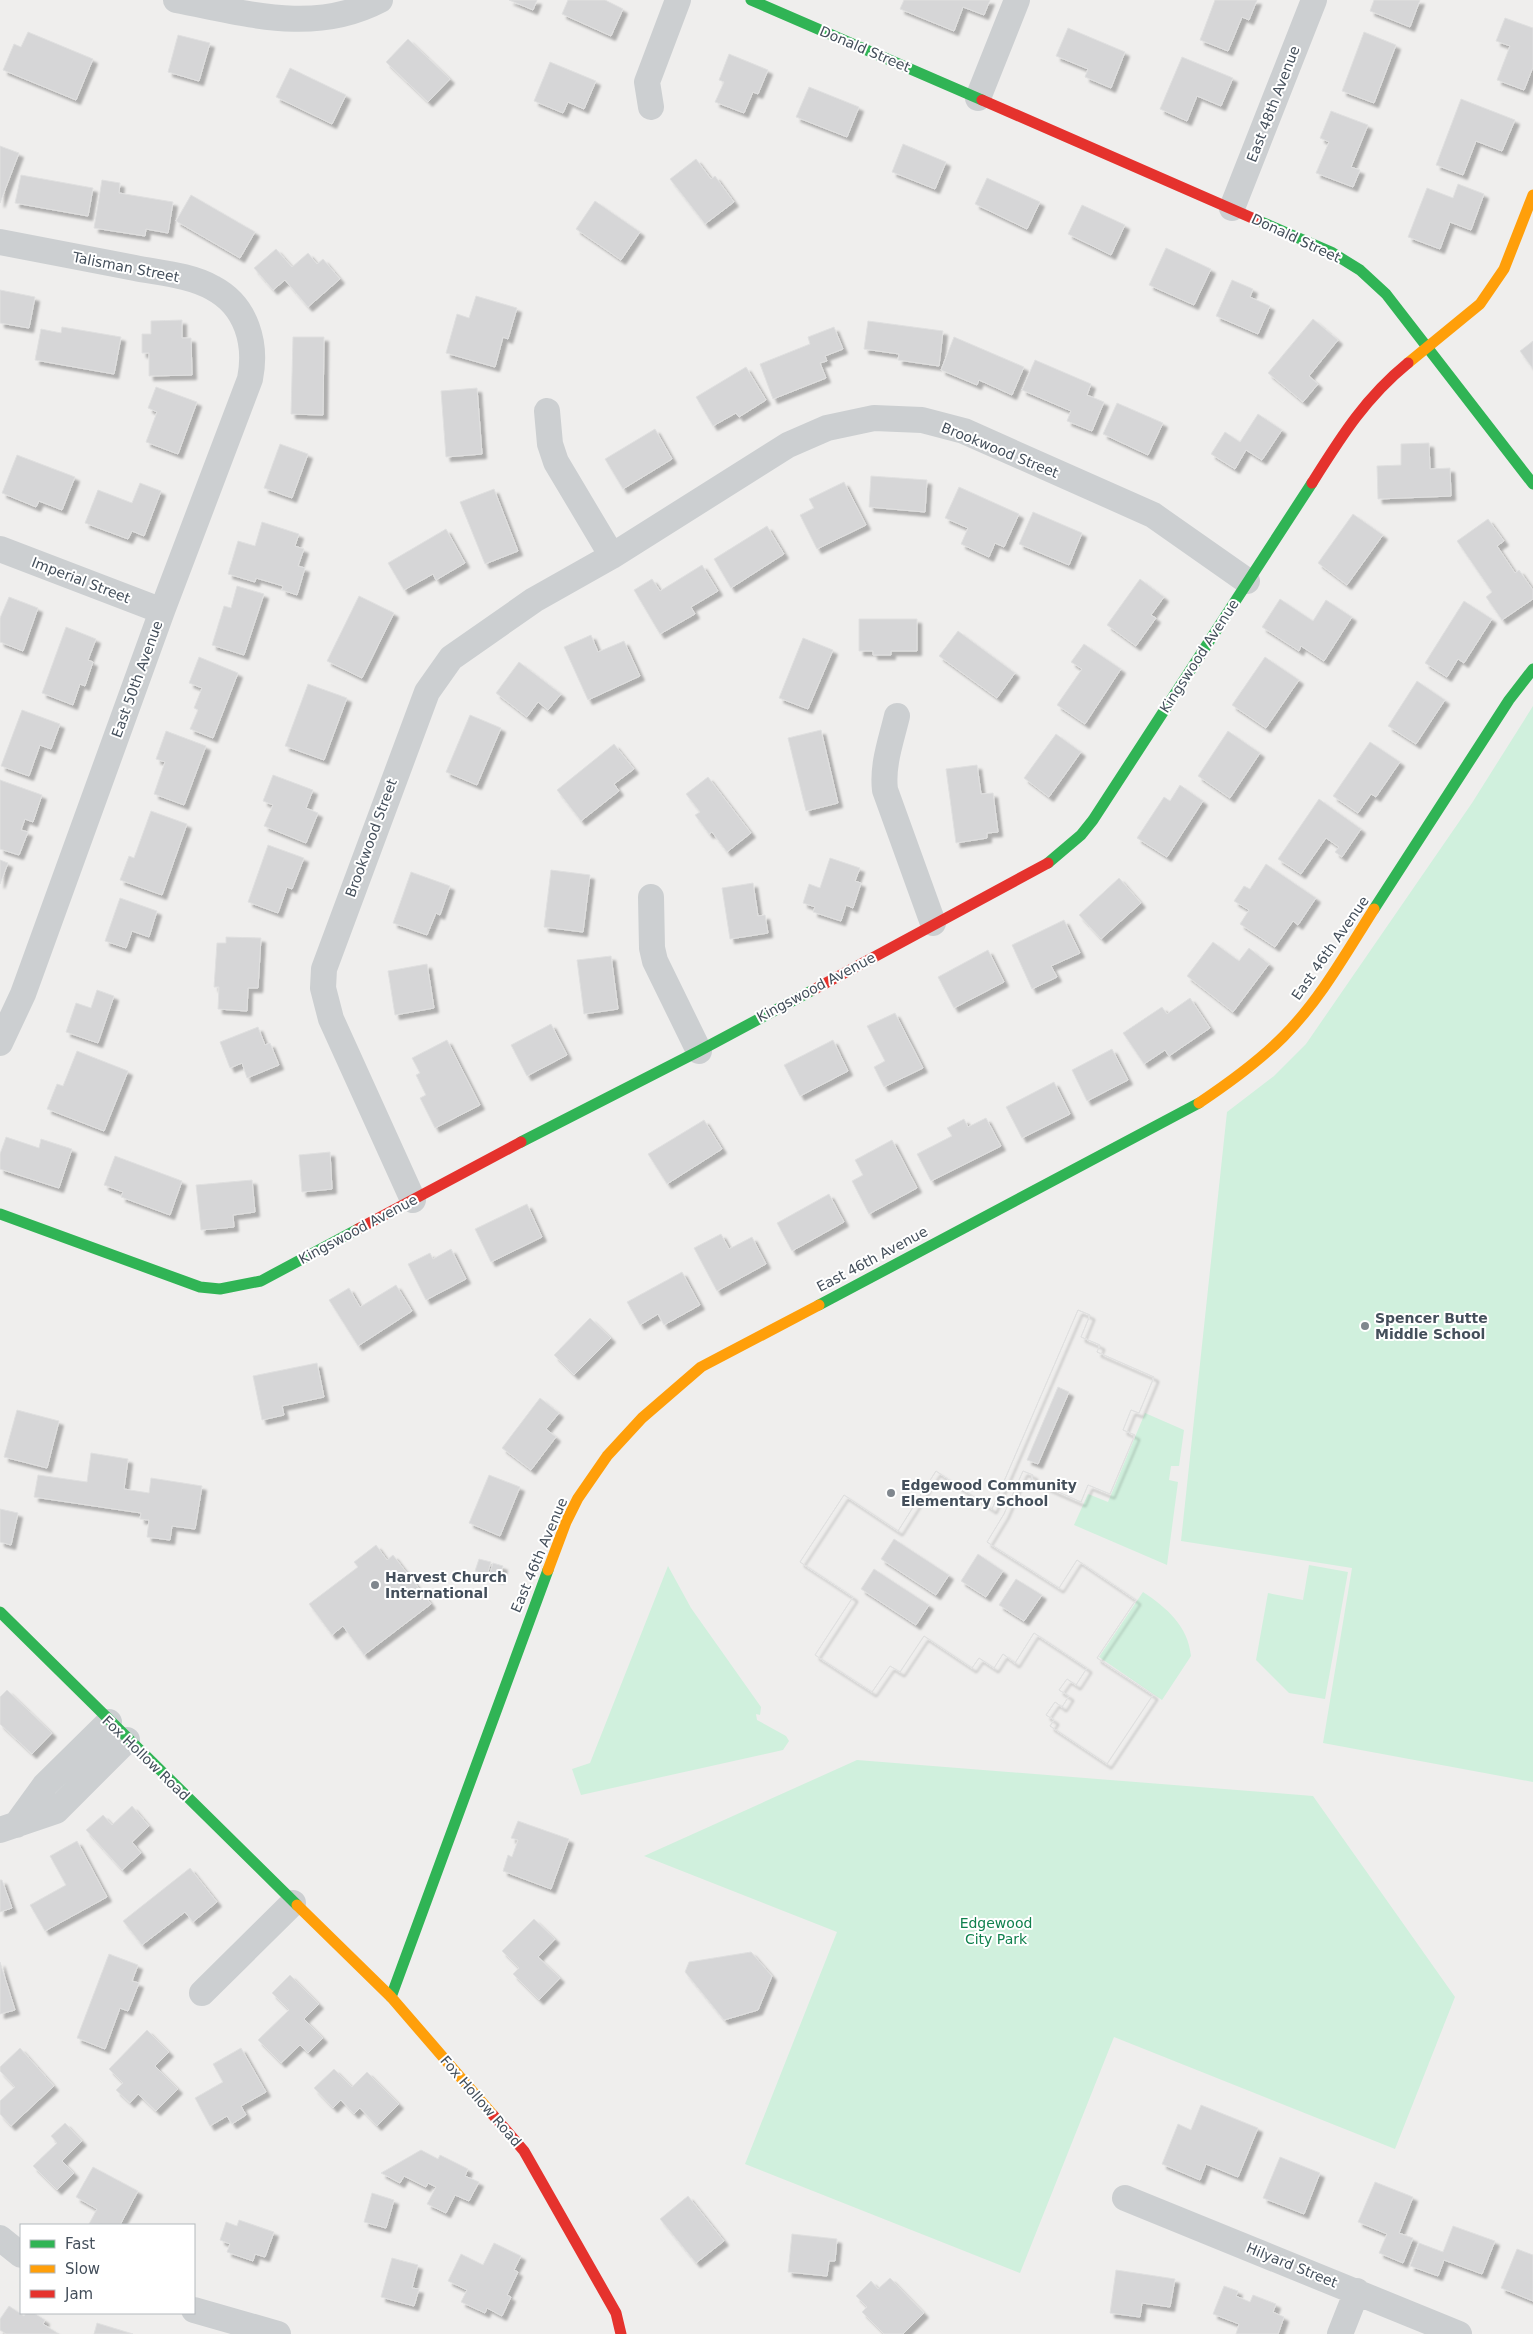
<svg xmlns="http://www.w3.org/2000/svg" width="1533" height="2334" viewBox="0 0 1533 2334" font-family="'DejaVu Sans',sans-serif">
<defs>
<filter id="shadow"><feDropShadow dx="4.5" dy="4.5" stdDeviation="1" flood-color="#0004"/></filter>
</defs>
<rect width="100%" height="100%" fill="#efeeed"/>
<!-- green -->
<path fill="#d0f0dd" d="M1533,706V1782L1323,1743L1352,1568L1181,1541L1227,1112L1274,1076L1306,1044L1472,803Z
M1145,1413L1184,1430L1179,1466H1171L1169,1480L1178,1482L1167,1565L1074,1525L1088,1494L1108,1502Z
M1309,1565L1348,1572L1325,1699L1289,1693L1256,1660L1268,1593L1303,1600Z
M668,1566L691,1608L761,1707L760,1715L756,1714L757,1720L786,1736L789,1741L783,1750L581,1795L572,1769L590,1763Z
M1143,1592C1167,1608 1188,1626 1191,1656L1162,1700L1099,1657Z
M857,1760L1313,1796L1455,1997L1395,2149L1114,2037L1020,2273L745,2164L837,1932L644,1856Z"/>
<!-- building -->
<path fill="#d6d6d7" stroke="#e0e0e0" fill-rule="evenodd" filter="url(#shadow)" d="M509,0H537L533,10Z
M568,0H605L623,9L611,36L562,14Z
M904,0H990L984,15L963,7L954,31L900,9Z
M1215,0H1257L1249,20L1242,17L1228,51L1200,40Z
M1374,0H1420L1410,27L1370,11Z
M1505,18L1533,28V67L1524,90L1497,80L1510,46L1496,41Z
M1068,28L1125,52L1111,88L1085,77L1088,69L1056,56Z
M28,32L93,59L76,100L3,70L14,44L21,47Z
M1364,32L1396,45L1374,103L1342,91Z
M178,35L210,43L199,81L168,72Z
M408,39L450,79L428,102L386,62Z
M729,54L768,70L758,94L753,92L744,113L715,102L724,82L719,80Z
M1182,57L1233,78L1221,106L1197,96L1187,121L1160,109Z
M550,62L596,81L584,109L568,102L563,113L534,101Z
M290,68L346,95L332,124L276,97Z
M809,87L859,107L847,137L796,117Z
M1461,99L1515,120L1502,151L1476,141L1463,175L1436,165Z
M1331,111L1368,125L1351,167L1360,170L1353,187L1316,173L1329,142L1320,138Z
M903,144L946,162L935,189L892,172Z
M0,146L19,153L0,203Z
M696,159L711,179L715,176L734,202L705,224L670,179Z
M21,175L93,188L88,216L15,203Z
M987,178L1040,202L1027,229L975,204Z
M102,180L120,183L119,193L173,202L168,233L146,229L145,236L94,228Z
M1458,184L1484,194L1471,230L1450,222L1440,249L1408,237L1427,188L1453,198Z
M191,195L255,232L240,258L176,221Z
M595,201L640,232L621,260L576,229Z
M1082,205L1125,225L1111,255L1068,234Z
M1166,248L1211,269L1194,305L1149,285Z
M276,249L292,267L308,253L317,264L323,259L340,279L308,307L285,280L273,290L254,268Z
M1232,280L1253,289L1250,297L1270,306L1258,334L1216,316Z
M0,290L35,297L29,328L0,323Z
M476,296L517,308L508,339L503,337L495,367L446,353L457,314L469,318Z
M1313,319L1338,340L1309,376L1318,384L1303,402L1268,373Z
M182,320V338H191L192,375L149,376V353H142V334H151V321Z
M868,321L943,331L939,366L898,360L899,354L864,349Z
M62,327L121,337L114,374L35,360L41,329L61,333Z
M834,327L843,349L825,356L827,361L820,363L826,378L773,399L760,364L810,344L808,337Z
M293,337H324L323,415L291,414Z
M954,337L1024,367L1012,395L979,380L977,385L941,370Z
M1533,341V369L1520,351Z
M1035,360L1091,384L1087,395L1104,402L1092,431L1067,421L1071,411L1022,390Z
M746,367L766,400L739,417L736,413L713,426L696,397Z
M156,387L197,402L178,454L146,442L157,412L148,408Z
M477,388L482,454L446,457L441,391Z
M1117,403L1163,423L1148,455L1103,434Z
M1258,414L1282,430L1262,460L1246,450L1235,469L1211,454L1225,432L1240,442Z
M655,429L672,459L623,489L605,459Z
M1429,443L1430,469L1450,468L1451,496L1378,499L1377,466L1401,465V444Z
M280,444L308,454L292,498L264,488Z
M17,455L75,477L62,510L39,501L36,507L2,493Z
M871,476L927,480L925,512L869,507Z
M844,482L866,525L817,549L800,515L814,508L809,499Z
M140,483L161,491L144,536L132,531L128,539L85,523L98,490L132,503Z
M959,487L1019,514L1004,547L995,543L989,557L961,544L968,528L945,518Z
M494,489L518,551L485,564L460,502Z
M1033,512L1082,533L1069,565L1019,544Z
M1353,514L1383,535L1347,585L1318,563Z
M1488,519L1504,541L1497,546L1515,573L1519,570L1533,590V599L1502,620L1486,597L1492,592L1457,541Z
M262,522L299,534L295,546L304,549L298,566L305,568L297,595L282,590L283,586L256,578L255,582L228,574L238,541L255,546Z
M767,526L784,554L731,588L714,559Z
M446,529L465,563L436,580L433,574L404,590L388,563Z
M702,565L718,591L691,607L695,614L660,634L634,590L652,579L660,591Z
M1140,579L1164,597L1151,615L1156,618L1136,646L1107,625Z
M237,586L264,594L244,655L212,645L224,606L231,608Z
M359,596L394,613L362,678L327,661Z
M9,597L38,608L23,651L0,642V618Z
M1280,599L1313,621L1326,600L1352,617L1324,661L1301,646L1299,651L1262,627Z
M1464,601L1492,619L1464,663L1458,659L1447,677L1425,663Z
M859,619H917V651H891V655H873V651H859Z
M66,627L96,639L88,660L93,662L85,686L80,684L73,705L42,693Z
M958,631L1015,673L997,698L939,656Z
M591,635L598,652L624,641L640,676L588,700L564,647Z
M803,638L833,650L808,709L779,698Z
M1084,644L1121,669L1085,724L1057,705L1082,669L1071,662Z
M199,657L238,673L213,738L190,729L198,710L194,708L202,688L189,683Z
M1265,657L1299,680L1266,728L1232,705Z
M519,662L561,694L548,710L538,702L527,717L496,693Z
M1417,681L1445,700L1416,744L1388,726Z
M308,684L347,698L324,760L285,746Z
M22,710L60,724L51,749L40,745L29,776L1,766Z
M470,715L501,728L477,785L446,772Z
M821,730L838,803L806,811L788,738Z
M166,731L206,746L184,805L154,794L165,762L156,759Z
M1228,731L1260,753L1230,798L1198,776Z
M1056,734L1081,752L1049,797L1024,778Z
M1370,742L1400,762L1376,797L1371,794L1358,813L1333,796Z
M614,744L634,769L614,784L619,791L581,821L557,790Z
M977,765L981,794L993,793L998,832L987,833V838L956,843L946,769Z
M273,775L313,790L306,808L318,813L306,843L264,826L273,805L263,801Z
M708,777L751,833L727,852L712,832L709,834L695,815L700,812L686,794Z
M0,780L42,795L33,822L25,819L21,830L28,832L19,855L0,849Z
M1180,785L1203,801L1167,857L1137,838L1164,797L1170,801Z
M1319,799L1361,829L1342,857L1335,852L1339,847L1326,838L1301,874L1278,859Z
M151,811L187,824L162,895L120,880L129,856L134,858Z
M268,845L304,858L292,889L287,887L278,913L248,902Z
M830,858L860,868L855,881L861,883L853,908L846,905L841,921L813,912L815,907L803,903L809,884L820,888Z
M0,860L8,863L0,884Z
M1266,864L1316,898L1298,925L1293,921L1275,947L1240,924L1249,910L1234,901L1244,886L1250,889Z
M551,870L590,875L583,932L544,927Z
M411,872L450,886L440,915L436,913L427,935L393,923Z
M1119,878L1141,903L1101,939L1079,915Z
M753,883L758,916L765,915L768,933L730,939L722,888Z
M120,898L157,911L149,937L132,931L126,948L105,941Z
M1064,920L1080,953L1051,966L1057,977L1032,989L1012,945Z
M226,937L261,938L258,988H248L247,1011L218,1009L219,987H214L217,943H226Z
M1213,942L1239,961L1249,948L1269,964L1233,1012L1187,976Z
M988,950L1004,982L954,1008L938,977Z
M611,956L618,1009L584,1014L577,960Z
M427,964L434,1008L395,1015L388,971Z
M97,990L114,996L98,1043L66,1032L76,1003L91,1008Z
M1190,998L1210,1028L1169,1056L1165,1050L1144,1064L1123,1033L1162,1007L1167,1014Z
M895,1013L923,1068L884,1087L874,1067L885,1061L867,1026Z
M551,1024L567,1055L527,1076L511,1045Z
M258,1027L265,1045L270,1043L279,1065L247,1078L242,1063L230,1068L220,1042Z
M447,1040L480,1105L435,1128L420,1098L426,1095L416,1075L420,1073L412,1058Z
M833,1040L848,1071L800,1096L784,1065Z
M1112,1049L1128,1080L1087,1101L1072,1070Z
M77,1051L128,1071L104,1131L47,1109L57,1084L63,1086Z
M1054,1082L1070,1114L1022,1138L1006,1107Z
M986,1118L1001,1146L931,1181L917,1154L952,1136L947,1128L964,1119L968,1127Z
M704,1120L722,1149L667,1184L648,1154Z
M6,1137L39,1148L41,1139L72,1149L59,1188L0,1169V1154Z
M892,1140L917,1188L869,1214L852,1181L863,1175L855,1160Z
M330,1152L332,1189L302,1192L299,1155Z
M115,1156L182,1181L170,1215L121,1197L123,1192L104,1185Z
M252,1180L255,1212L233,1215L234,1227L201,1230L196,1185Z
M829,1194L844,1222L792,1251L777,1223Z
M527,1204L542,1237L491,1262L475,1229Z
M721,1234L729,1249L752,1237L766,1264L717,1291L694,1248Z
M451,1249L466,1279L426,1300L408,1264L430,1253L433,1259Z
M682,1272L700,1305L664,1325L658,1314L640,1325L627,1302Z
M396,1285L412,1311L358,1346L329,1300L349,1288L360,1307Z
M1078,1310L1090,1315L1081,1337L1100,1345L1097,1352L1154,1377L1139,1413L1131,1410L1123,1430L1135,1435L1110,1494L1088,1485L1081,1502L1031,1480L1033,1475L1023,1471L1004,1514L987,1542L1059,1588L1077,1560L1136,1600L1097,1658L1153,1695L1107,1764L1050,1726L1054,1720L1046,1715L1055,1702L1062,1707L1069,1696L1059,1690L1067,1679L1076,1685L1087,1668L1034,1633L1015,1663L1003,1654L994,1668L979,1658L972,1668L924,1636L900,1672L890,1666L872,1692L815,1655L853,1597L800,1562L844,1495L898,1531L936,1471L992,1509ZM1058,1387L1069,1392L1038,1464L1027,1460ZM894,1539L949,1575L936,1595L881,1559ZM978,1554L1003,1571L986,1597L961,1581ZM874,1569L929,1605L916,1625L861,1589ZM1016,1579L1042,1595L1024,1621L999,1605Z
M1078,1310L1090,1315L1081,1337L1100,1345L1097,1352L1154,1377L1139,1413L1131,1410L1123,1430L1135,1435L1110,1494L1088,1485L1081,1502L1031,1480L1033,1475L1023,1471L1004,1514L987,1542L1059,1588L1077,1560L1136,1600L1097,1658L1153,1695L1107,1764L1050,1726L1054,1720L1046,1715L1055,1702L1062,1707L1069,1696L1059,1690L1067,1679L1076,1685L1087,1668L1034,1633L1015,1663L1003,1654L994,1668L979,1658L972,1668L924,1636L900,1672L890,1666L872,1692L815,1655L853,1597L800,1562L844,1495L898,1531L936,1471L992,1509Z
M590,1318L611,1338L574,1375L554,1355Z
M317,1363L324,1397L282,1406L284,1415L262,1420L253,1376Z
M540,1398L559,1413L546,1429L556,1437L531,1470L502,1448Z
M17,1410L59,1421L47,1468L4,1457Z
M91,1453L128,1459L124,1489L149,1493L151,1478L202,1486L195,1529L172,1526L170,1540L147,1537L149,1520L140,1519L141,1513L34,1497L38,1475L87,1482Z
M489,1475L520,1487L500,1536L469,1523Z
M0,1509L18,1513L11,1545L0,1542Z
M376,1545L387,1560L393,1555L431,1604L364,1655L343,1626L332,1635L309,1604L358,1567L354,1562Z
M479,1559L491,1562L487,1575L475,1571Z
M493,1563L503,1566L499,1579L489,1576Z
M7,1690L52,1733L32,1754L0,1724V1697Z
M132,1806L149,1826L132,1842L141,1853L122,1870L86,1830L103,1815L112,1825Z
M518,1821L569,1839L551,1889L503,1871L508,1855L512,1857L518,1840L511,1838Z
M77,1841L107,1897L45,1931L30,1905L66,1885L50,1856Z
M190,1868L217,1902L193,1922L185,1912L142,1945L123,1921Z
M0,1880H2L12,1908L0,1912Z
M534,1919L555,1939L538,1957L560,1978L539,2000L513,1974L519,1968L502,1951Z
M751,1952L772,1976L758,2010L724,2020L685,1972L689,1962Z
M109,1954L138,1965L132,1981L139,1983L128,2011L120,2008L105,2049L77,2038Z
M0,1962L15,2010L0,2014Z
M290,1975L319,2004L304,2019L323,2038L308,2053L300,2045L281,2063L258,2040L289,2010L272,1993Z
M147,2030L169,2052L155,2066L178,2089L156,2111L138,2094L130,2103L116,2090L123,2083L109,2069Z
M20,2048L54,2086L11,2126L0,2114V2101L15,2087L0,2071V2067Z
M241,2048L266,2092L241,2106L246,2115L232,2124L227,2116L210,2126L195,2098L223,2082L213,2064Z
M334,2069L352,2087L367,2072L399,2104L377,2126L360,2108L354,2114L341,2100L333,2108L314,2088Z
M1201,2105L1258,2128L1238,2177L1206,2164L1200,2180L1162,2164L1178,2124L1191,2130Z
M65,2123L82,2141L62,2161L74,2173L57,2190L33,2166L57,2143L51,2136Z
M421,2150L438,2159L440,2155L468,2169L465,2176L479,2182L469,2201L455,2195L446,2213L427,2204L436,2187L428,2183L426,2187L404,2176L400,2183L381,2173Z
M1280,2157L1320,2173L1304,2214L1263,2198Z
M93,2167L138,2191L120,2225L89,2224L97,2209L76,2197Z
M1375,2182L1413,2197L1399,2233L1413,2238L1403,2263L1379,2253L1387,2234L1358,2222Z
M372,2193L394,2200L386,2228L364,2222Z
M688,2196L724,2241L696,2263L660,2219Z
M239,2220L274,2232L265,2257L255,2254L253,2261L227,2252L230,2244L220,2240L226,2222L237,2226Z
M1453,2226L1495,2241L1482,2274L1444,2260L1438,2276L1410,2266L1419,2243L1443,2252Z
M792,2234L837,2239L835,2261H829L827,2276L788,2272Z
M494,2243L521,2256L514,2270L518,2272L507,2295L511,2297L502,2316L487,2308L485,2313L461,2302L467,2290L448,2281L461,2254L483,2265Z
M1517,2249L1533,2255V2301L1501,2288Z
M392,2258L418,2265L412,2288L419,2289L414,2306L381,2297Z
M1116,2270L1175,2279L1170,2307L1142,2303L1140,2317L1110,2313Z
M890,2278L924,2313L903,2334H884L862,2312L867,2307L856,2296L871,2281L878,2289Z
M1224,2286L1238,2291L1236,2296L1250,2302L1253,2295L1276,2304L1273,2312L1284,2317L1278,2334H1236L1239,2324L1213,2314Z
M9,2306L24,2316L26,2313H34L45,2320L43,2324L59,2334H6L0,2330V2319Z
M97,2323L133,2334H94Z"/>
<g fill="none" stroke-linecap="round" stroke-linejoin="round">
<!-- street -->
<path stroke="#cccfd1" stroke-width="26" d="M176,0C246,13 313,35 380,0
M978,98L1017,0
M651,107L647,82L678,0
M1232,208L1314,0
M0,242C45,251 90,259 135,268C160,273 190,275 213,288C247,306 257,344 250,379L162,611L23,994L0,1043
M547,411L550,444L556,462L612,556
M0,549L162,611
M897,716C891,741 882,765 885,790L933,923
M651,897L652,948L655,961L699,1051
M413,1200L331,1019L323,988L324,969L427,692L451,658L534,600L612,556L788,445L827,428L874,418L922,420L964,431L1153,515L1247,581
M16,1825L45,1785L109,1722
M0,1830L56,1811L127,1740
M202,1993L293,1903
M1125,2198L1459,2334
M0,2238L21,2255
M194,2310L278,2334
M1340,2334L1357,2291"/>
<!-- fast -->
<path stroke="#30b455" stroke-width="11" d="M751,0L982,100
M1259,221L1331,252L1360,270L1386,294L1533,484
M1048,863L1081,835L1093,820L1312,483
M1374,909L1509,700L1533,669
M521,1142L699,1051L813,990
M0,1214L200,1287L220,1289L261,1281L358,1229
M819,1305L1199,1103
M0,1612L297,1905
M391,1997L548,1570"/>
<!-- slow -->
<path stroke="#ff9f0a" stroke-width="11" d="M1408,363L1480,304L1504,269L1533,195
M1199,1103C1229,1083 1258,1062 1283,1037C1320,1000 1346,953 1374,909
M548,1570L566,1522L578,1498L607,1456L642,1418L701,1367L819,1305
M297,1905L391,1997L493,2115"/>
<!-- jam -->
<path stroke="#e5322d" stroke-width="11" d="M982,100L1259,221
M1312,483C1341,437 1365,398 1408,363
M813,990L1048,863
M358,1229L521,1142
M493,2115L524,2151L616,2313L621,2334"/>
</g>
<!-- markers -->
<g fill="#80878e" stroke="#fff" stroke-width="2">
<circle cx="1365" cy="1326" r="5"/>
<circle cx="891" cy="1493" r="5"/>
<circle cx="375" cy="1585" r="5"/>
</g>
<g text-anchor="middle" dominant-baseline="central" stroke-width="4" stroke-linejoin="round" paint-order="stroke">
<!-- street labels -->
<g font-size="14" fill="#444f5b" stroke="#fff">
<text transform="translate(865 49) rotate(23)">Donald Street</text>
<text transform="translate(1273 104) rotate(-69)">East 48th Avenue</text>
<text transform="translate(1296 238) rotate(25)">Donald Street</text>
<text transform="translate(126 267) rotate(11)">Talisman Street</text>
<text transform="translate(1000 450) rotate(22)">Brookwood Street</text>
<text transform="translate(81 580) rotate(21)">Imperial Street</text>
<text transform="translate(1199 656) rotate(-57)">Kingswood Avenue</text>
<text transform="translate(137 679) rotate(-70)">East 50th Avenue</text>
<text transform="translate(371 838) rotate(-70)">Brookwood Street</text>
<text transform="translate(1330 948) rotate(-55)">East 46th Avenue</text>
<text transform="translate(816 987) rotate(-28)">Kingswood Avenue</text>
<text transform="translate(358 1229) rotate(-28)">Kingswood Avenue</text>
<text transform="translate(872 1259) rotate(-28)">East 46th Avenue</text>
<text transform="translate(539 1555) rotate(-67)">East 46th Avenue</text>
<text transform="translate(146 1758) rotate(44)">Fox Hollow Road</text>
<text transform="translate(481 2101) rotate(49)">Fox Hollow Road</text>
<text transform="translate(1292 2265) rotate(22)">Hilyard Street</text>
</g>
<!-- poi labels -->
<g font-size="14" font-weight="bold" fill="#444f5b" stroke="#fff" text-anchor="start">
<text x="1375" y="1318">Spencer Butte<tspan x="1375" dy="16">Middle School</tspan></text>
<text x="901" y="1485">Edgewood Community<tspan x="901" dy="16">Elementary School</tspan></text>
<text x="385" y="1577">Harvest Church<tspan x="385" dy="16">International</tspan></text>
</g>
<!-- park labels -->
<g font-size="14" fill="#10814e" stroke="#fff">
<text x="996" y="1923">Edgewood<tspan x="996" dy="16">City Park</tspan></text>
</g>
</g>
<!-- legend -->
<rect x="20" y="2224" width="175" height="90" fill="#ffffff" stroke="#b4b9bd"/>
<rect x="30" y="2240" width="25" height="8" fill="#30b455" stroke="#b4b9bd"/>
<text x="65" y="2249" font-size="15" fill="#444f5b">Fast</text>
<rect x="30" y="2265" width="25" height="8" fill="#ff9f0a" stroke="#b4b9bd"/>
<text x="65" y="2274" font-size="15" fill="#444f5b">Slow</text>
<rect x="30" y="2290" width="25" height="8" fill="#e5322d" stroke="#b4b9bd"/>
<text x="65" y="2299" font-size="15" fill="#444f5b">Jam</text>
</svg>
